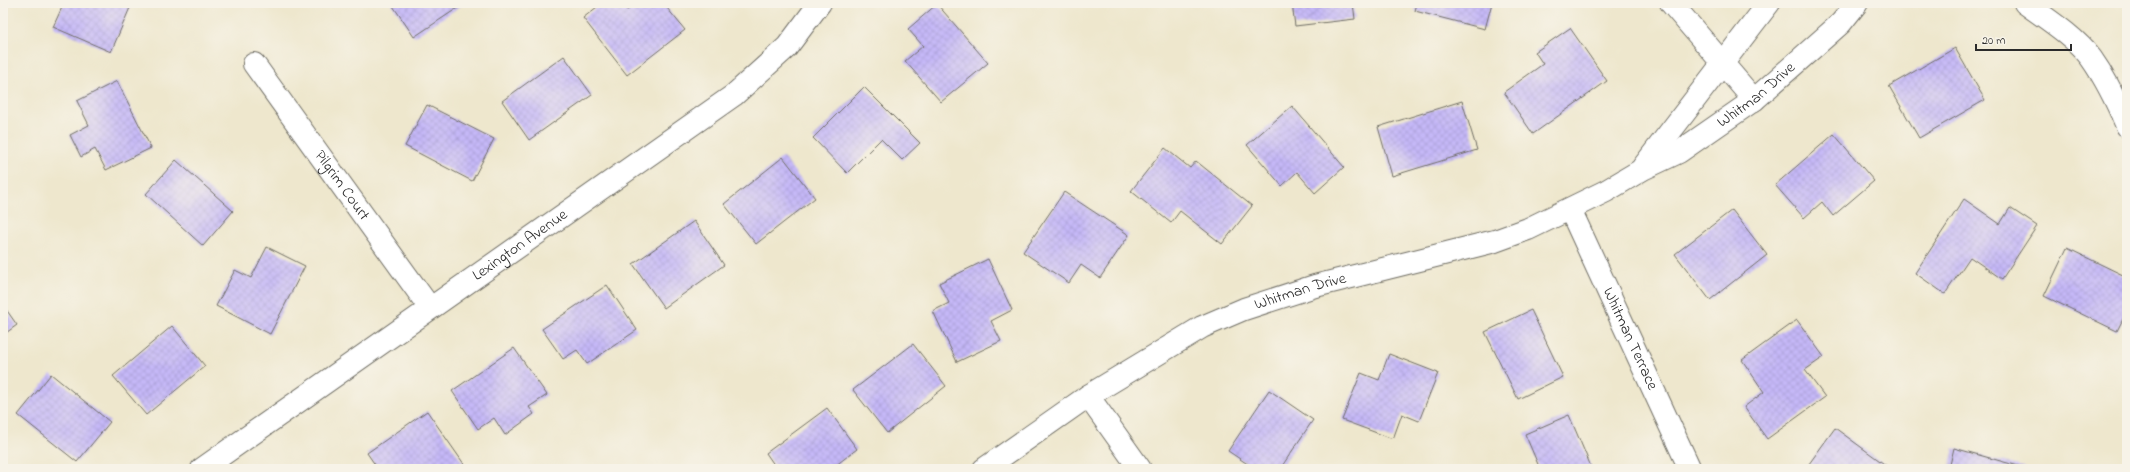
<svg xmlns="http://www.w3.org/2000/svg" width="2130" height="472" viewBox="0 0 2130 472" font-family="'Indie Flower',sans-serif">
<defs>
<pattern id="building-cross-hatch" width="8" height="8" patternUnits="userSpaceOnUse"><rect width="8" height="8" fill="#c5b8f7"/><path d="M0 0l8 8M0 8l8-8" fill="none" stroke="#a99ed4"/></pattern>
</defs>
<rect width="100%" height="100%" fill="#f7f3e8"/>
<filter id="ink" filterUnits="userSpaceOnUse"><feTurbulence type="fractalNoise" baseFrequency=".025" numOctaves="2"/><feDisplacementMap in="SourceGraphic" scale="8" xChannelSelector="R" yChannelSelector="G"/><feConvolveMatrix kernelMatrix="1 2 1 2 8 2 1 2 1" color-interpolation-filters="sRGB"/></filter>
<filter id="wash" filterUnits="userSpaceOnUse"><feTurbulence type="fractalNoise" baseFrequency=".012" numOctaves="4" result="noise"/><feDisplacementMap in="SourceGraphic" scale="16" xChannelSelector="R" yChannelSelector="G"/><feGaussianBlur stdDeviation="0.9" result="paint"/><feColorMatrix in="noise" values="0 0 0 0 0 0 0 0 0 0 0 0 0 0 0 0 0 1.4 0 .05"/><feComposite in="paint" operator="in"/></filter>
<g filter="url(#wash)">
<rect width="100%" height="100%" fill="#eee7cd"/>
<g id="blocks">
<!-- building -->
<path fill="url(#building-cross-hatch)" d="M64,3H132L111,52L53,27Z
M391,3H465L414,37Z
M602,3H621L627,10L637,3H663L685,30L627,75L583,18Z
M1292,3H1353L1355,19L1295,26Z
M1417,3H1492L1485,29L1415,11Z
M937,4L988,63L941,102L905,61L923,46L908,29Z
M1570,28L1607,81L1533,134L1504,92L1543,64L1535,52Z
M1955,48L1985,100L1919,138L1889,86Z
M564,56L592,95L529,140L502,101Z
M117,81L151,148L106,170L95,149L81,157L70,135L89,125L77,101Z
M864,87L920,143L902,160L881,139L847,173L813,138Z
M1462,101L1477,150L1392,176L1378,127Z
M427,105L494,139L472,181L405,146Z
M1292,106L1344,167L1315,193L1297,172L1282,186L1247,145Z
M1834,134L1874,181L1833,216L1822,202L1804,218L1775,185Z
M1165,148L1190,168L1196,161L1252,206L1222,244L1180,211L1171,223L1131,191Z
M783,157L815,198L756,244L724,204Z
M176,160L233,211L203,246L146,194Z
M1064,192L1129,235L1100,278L1081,265L1069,283L1023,252Z
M1964,199L2000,224L2010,208L2037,226L2002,279L1970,257L1945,294L1915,273Z
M1732,210L1767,255L1710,300L1675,254Z
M694,221L724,265L664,308L633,264Z
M267,247L305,266L270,334L216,306L235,270L251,278Z
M2067,248L2127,277V311L2117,331L2044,296Z
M988,259L1012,310L991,321L1001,341L957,362L933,311L949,303L939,283Z
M607,285L637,330L587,364L577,350L563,359L542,329Z
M3,305L17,325L3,335Z
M1531,310L1563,377L1518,399L1485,332Z
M1797,320L1824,357L1805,370L1825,397L1767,439L1744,407L1764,392L1742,360Z
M172,326L205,366L146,415L113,376Z
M913,344L946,386L887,433L853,390Z
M514,348L547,395L529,407L534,414L505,435L494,418L478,429L452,391Z
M1389,354L1438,373L1419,421L1402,414L1393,439L1342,420L1361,373L1379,380Z
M51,374L110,422L77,462L18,415Z
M1269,390L1313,420L1280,469H1255L1228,451Z
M827,408L857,449L831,469H777L766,453Z
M427,411L464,464L456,469H378L367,453Z
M1569,415L1592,469H1540L1525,434Z
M1835,428L1891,469L1806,468Z
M1954,448L2029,469H1949Z"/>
</g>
</g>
<g filter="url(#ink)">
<use href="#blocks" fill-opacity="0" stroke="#6f6d64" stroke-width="1"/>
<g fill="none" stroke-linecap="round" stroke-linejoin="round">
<defs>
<g id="minor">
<path d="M1671,3L1754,100"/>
<path d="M2025,3C2047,19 2074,36 2091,58C2106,79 2117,102 2127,126"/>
<path id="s1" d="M254,64L430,308"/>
<path d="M1643,167L1769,3"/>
<path id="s2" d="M1570,209L1690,469"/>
<path d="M1088,396L1140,469"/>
<path id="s3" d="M202,469L734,95L787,47L820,3"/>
<path id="s4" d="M984,469L1088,396L1202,327L1244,309L1315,286L1495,241L1528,229L1606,191L1643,169L1679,152L1754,100L1841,23L1857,3"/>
</g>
</defs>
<!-- minor casing -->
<use href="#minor" stroke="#6f6d64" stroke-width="24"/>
<!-- minor -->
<use href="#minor" stroke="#fff" stroke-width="22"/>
</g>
</g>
<g text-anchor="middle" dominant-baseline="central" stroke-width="4" stroke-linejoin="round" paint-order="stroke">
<!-- street labels -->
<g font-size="16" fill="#2b2b2b" stroke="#f7f3e8">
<text stroke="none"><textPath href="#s4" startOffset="867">Whitman Drive</textPath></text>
<text stroke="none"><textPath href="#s1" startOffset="150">Pilgrim Court</textPath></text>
<text stroke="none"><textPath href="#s3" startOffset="389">Lexington Avenue</textPath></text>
<text stroke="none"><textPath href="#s4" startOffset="365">Whitman Drive</textPath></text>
<text stroke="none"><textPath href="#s2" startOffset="143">Whitman Terrace</textPath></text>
</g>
</g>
<!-- margin -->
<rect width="2130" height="472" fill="none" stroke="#f7f3e8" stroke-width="16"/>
<!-- scale -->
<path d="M1976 44v6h95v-6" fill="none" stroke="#2b2b2b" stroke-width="2"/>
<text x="1982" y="44" font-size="12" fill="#2b2b2b" stroke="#f7f3e8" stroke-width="3" paint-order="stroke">20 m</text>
</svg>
